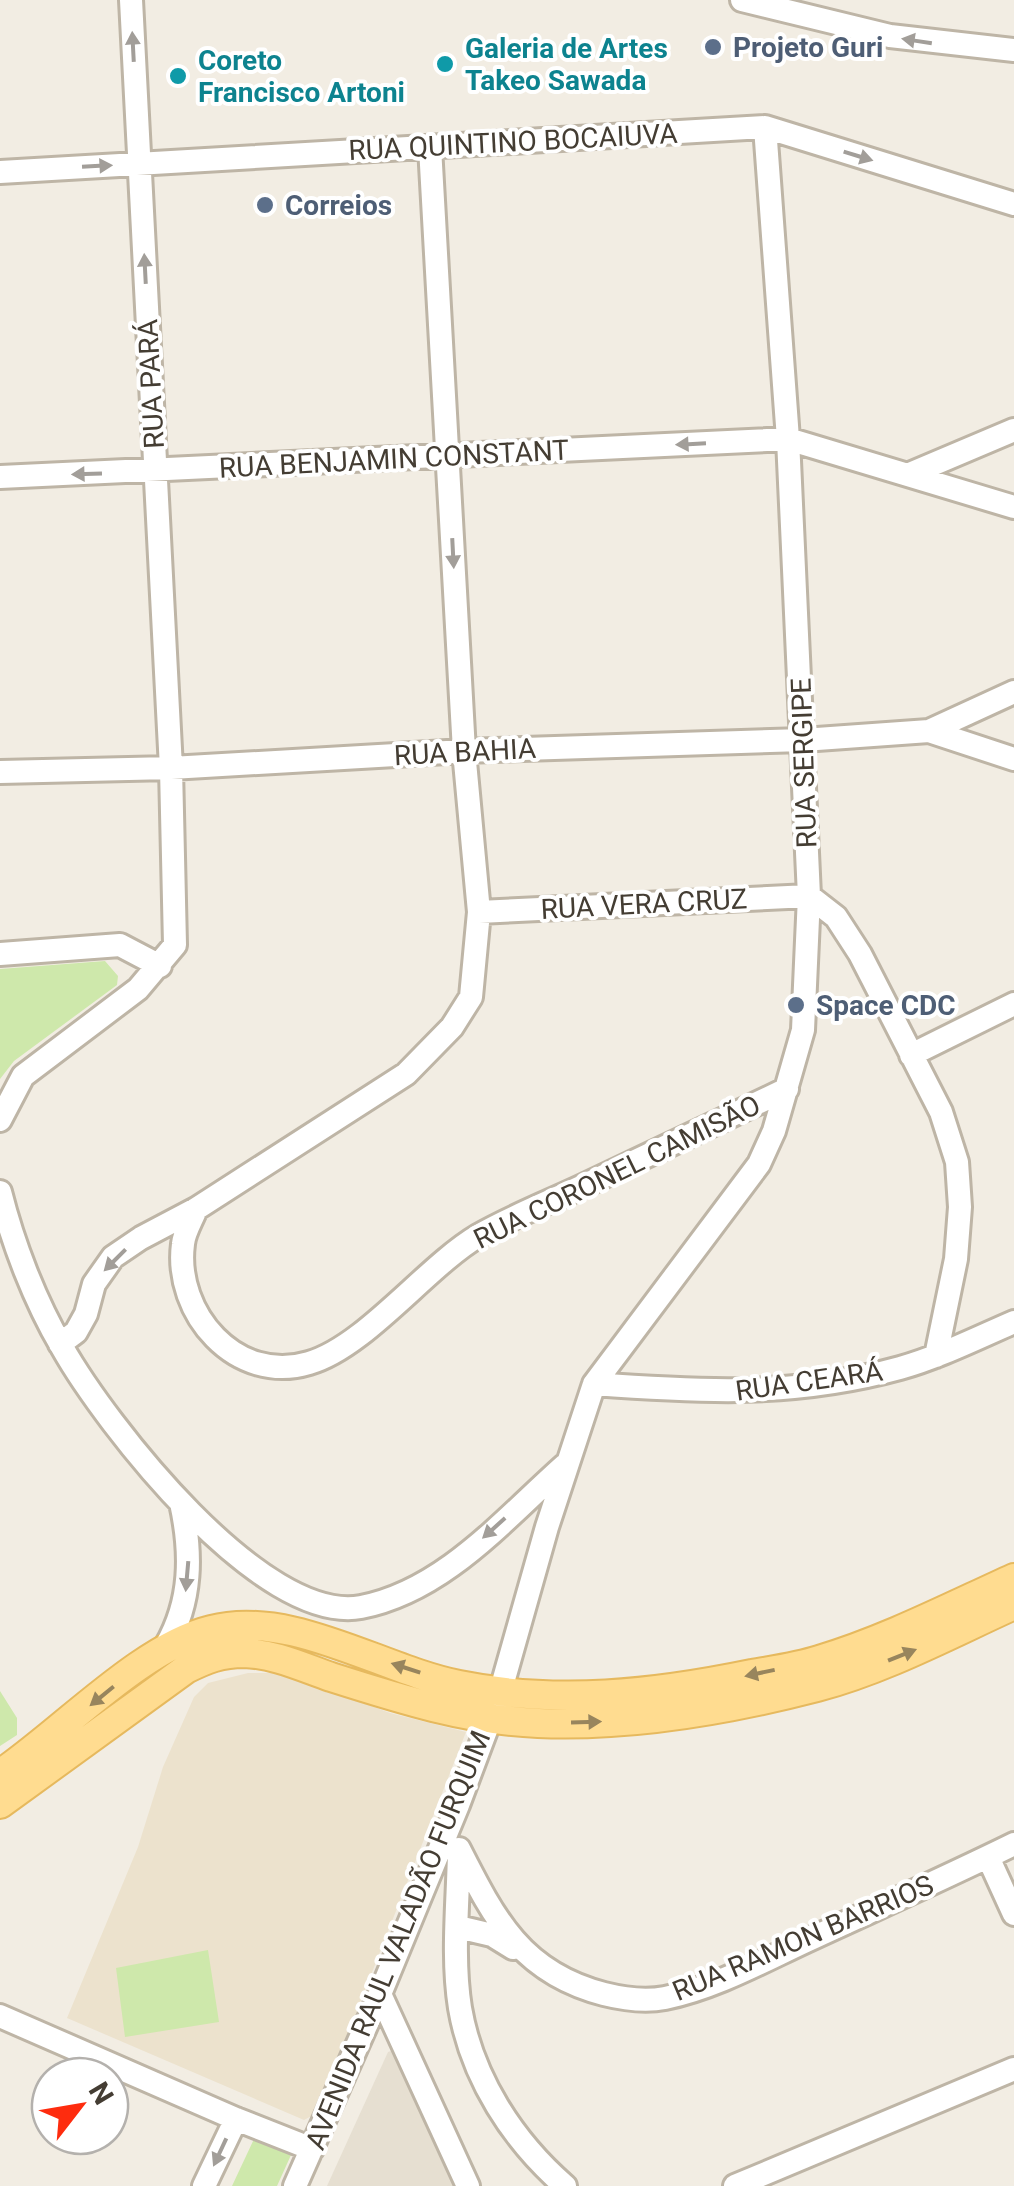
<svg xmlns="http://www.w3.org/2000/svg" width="1014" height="2186" viewBox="0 0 1014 2186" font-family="Roboto,sans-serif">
<rect width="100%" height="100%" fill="#f2ede3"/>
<!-- residential -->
<path fill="#e6dfd1" d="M394,2050L458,2186H327L388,2052Z"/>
<!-- education -->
<path fill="#ece2cd" d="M248,1673H284L390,1713L466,1732L317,2113L304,2120L67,2018L138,1847L163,1767L194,1697L208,1683Z"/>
<!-- green -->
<path fill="#cee8ab" d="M105,961L118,976L117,985L14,1061L0,1079V969Z
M0,1691L17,1718V1735L0,1746Z
M208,1950L219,2022L125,2037L116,1968Z
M254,2139L291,2155L277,2186H232Z"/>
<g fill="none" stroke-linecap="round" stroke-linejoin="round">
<defs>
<path id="minor" d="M742,0L890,36L1014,50
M0,172L765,127L1014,204
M910,474L1014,430
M0,477L788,439L1014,507
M929,731L1014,759
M0,772L171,768L464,751L803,740L929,731L1014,692
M809,896L836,917L860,954L941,1112L957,1162L960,1207L956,1259L936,1356
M479,912L809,896
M0,954L120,945L160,966
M911,1055L1014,1004
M0,1120L23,1076L138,989L175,945L171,768L131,0
M0,1192C13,1244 35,1301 62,1347C106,1425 262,1625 361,1607C444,1591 504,1519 565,1465
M196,1209C192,1220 184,1232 183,1244C174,1313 236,1385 309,1363C365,1347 426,1267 478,1236C511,1217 547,1203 581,1187C650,1154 718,1122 787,1089
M60,1344L76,1332L86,1314L94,1284L113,1257L141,1238L196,1209L406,1074L452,1027L471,997L479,912L464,751L430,147
M594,1384C702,1392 794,1397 900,1368C939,1357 977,1338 1014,1322
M166,1646C192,1601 192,1553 181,1503
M459,1849C495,1920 522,1973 604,1994C624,1999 644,2002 665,1998C714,1988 761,1962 806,1941C875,1909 945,1878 1014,1844
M459,1853C458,1903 452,1958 460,2008C472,2078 513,2141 565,2186
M988,1857L1014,1914
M458,1927L492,1935L513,1948
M380,1994L468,2186
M0,2016L236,2119L312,2149
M204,2186L236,2119
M295,2186L380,1994L458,1805L500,1693L547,1527L594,1384L759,1164L774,1131L803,1030L809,896L788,439L765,127
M735,2186L1014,2069"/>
<path id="major" d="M0,1774C62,1732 141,1647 211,1630C292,1609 382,1670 459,1685C557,1705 655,1694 752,1674C774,1670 797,1667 819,1660C886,1640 950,1607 1014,1578
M0,1804L186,1669C206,1659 221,1653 244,1653C275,1654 302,1667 331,1677C400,1699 466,1720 538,1723C631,1727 728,1710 817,1687C885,1669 950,1634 1014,1605"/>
</defs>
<!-- minor casing -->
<use href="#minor" stroke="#beb5a6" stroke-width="28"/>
<!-- major casing -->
<use href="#major" stroke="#e6b95e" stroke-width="32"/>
<!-- minor -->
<use href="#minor" stroke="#fff" stroke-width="22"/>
<!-- major -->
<use href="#major" stroke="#ffdc90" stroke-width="28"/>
</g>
<!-- one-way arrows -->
<defs><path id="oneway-solid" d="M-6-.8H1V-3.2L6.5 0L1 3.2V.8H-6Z" transform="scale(2.5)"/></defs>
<g fill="#a29e99">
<use href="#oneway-solid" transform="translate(917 41) rotate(-171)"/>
<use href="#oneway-solid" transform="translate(133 47) rotate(-93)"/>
<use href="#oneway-solid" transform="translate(858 156) rotate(17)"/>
<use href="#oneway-solid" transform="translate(97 166) rotate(-3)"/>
<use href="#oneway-solid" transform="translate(145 269) rotate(-93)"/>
<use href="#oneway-solid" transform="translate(691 444) rotate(177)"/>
<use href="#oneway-solid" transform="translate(87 474) rotate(178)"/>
<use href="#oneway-solid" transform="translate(453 553) rotate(87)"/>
<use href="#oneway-solid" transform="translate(115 1260) rotate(135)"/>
<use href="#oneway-solid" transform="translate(494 1528) rotate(138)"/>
<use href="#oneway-solid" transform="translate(187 1576) rotate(95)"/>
<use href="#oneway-solid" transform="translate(220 2152) rotate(115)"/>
</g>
<g fill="#98855d">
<use href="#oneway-solid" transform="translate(902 1655) rotate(-22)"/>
<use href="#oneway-solid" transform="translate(406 1668) rotate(-162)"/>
<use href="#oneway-solid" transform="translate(760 1673) rotate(168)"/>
<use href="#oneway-solid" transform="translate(102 1696) rotate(141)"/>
<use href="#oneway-solid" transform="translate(586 1722) rotate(-2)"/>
</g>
<!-- markers -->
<g fill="#5c6f8a" stroke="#fff" stroke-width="4">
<circle cx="713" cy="47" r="10"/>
<circle cx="265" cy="205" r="10"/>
<circle cx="796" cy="1005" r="10"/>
</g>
<g fill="#0f9aa8" stroke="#fff" stroke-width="4">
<circle cx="445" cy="64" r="10"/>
<circle cx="178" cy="76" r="10"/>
</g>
<g text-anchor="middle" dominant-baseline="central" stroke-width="8" stroke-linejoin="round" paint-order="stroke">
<!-- service labels -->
<g font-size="28" font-weight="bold" fill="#4e5e75" stroke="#fff" text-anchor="start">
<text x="733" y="47">Projeto Guri</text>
<text x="285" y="205">Correios</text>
<text x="816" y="1005">Space CDC</text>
</g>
<!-- culture labels -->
<g font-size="28" font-weight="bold" fill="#0d838f" stroke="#fff" text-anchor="start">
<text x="465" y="48">Galeria de Artes<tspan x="465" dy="32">Takeo Sawada</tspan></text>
<text x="198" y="60">Coreto<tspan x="198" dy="32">Francisco Artoni</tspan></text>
</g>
<!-- street labels -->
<g font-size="28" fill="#443d33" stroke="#fff">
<text transform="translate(513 142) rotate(-3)">RUA QUINTINO BOCAIUVA</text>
<text transform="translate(151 384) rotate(-93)">RUA PARÁ</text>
<text transform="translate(394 459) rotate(-3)">RUA BENJAMIN CONSTANT</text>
<text transform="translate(465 752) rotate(-3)">RUA BAHIA</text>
<text transform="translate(804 763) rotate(-92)">RUA SERGIPE</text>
<text transform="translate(644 904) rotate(-3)">RUA VERA CRUZ</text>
<text transform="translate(617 1172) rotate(-26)">RUA CORONEL CAMISÃO</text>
<text transform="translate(809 1381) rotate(-8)">RUA CEARÁ</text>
<text transform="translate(803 1938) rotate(-23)">RUA RAMON BARRIOS</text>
<text transform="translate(398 1940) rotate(-68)">AVENIDA RAUL VALADÃO FURQUIM</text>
</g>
</g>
<!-- north arrow -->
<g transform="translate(80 2106) rotate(59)"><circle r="48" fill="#ffffff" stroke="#b4b1ad" stroke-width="2.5"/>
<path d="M0-8L18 38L0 25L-18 38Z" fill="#fe2c0e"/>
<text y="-15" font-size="28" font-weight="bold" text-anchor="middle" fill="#443d33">N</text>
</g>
</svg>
